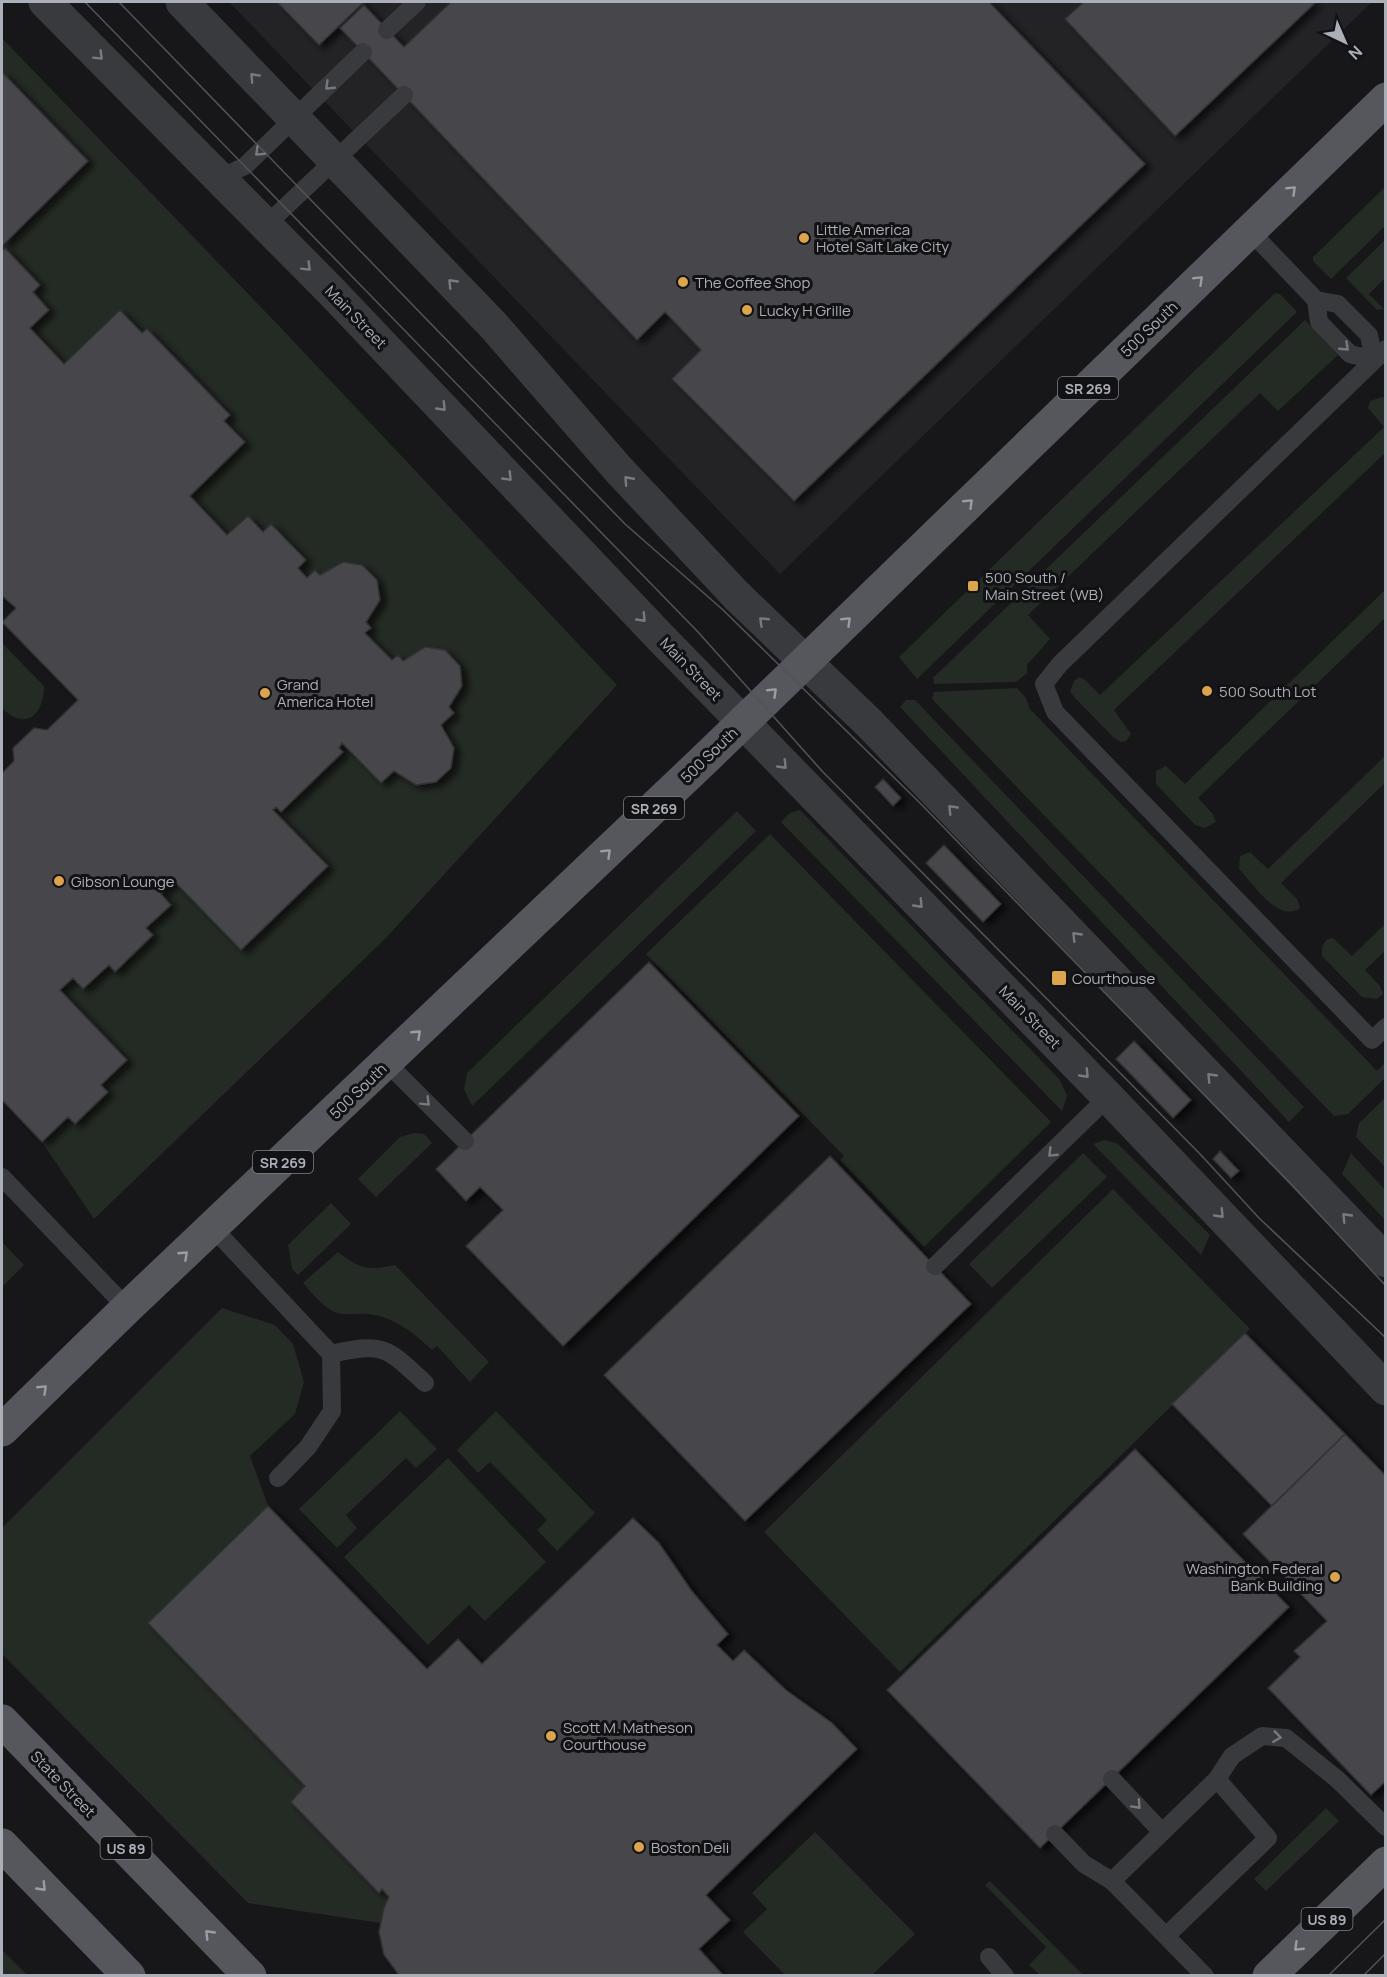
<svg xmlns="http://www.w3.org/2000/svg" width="1387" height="1977" viewBox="0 0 1387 1977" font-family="Manrope,sans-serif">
<defs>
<filter id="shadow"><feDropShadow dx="6" dy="4" stdDeviation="3" flood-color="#0009"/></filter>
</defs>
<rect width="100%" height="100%" fill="#171719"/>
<!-- built -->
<path fill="#232326" d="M229,2H1372L780,574Z"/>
<!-- green -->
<path fill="#242a24" d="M2,38L281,328L617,685L386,938L94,1219L42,1142L68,1117L75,1124L108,1092L101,1085L127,1060L60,990L73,978L84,989L109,965L116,971L153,936L146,928L171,905L161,894L174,881L241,950L328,866L273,810L342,743L380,783L394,771L416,785C422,784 430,784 435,782C459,772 456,741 441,725L462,686L460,666L425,647L403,661L398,655L392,660L365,633L371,628L366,622L380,600C376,573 369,567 343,562L320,575L315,570L307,578L298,568L306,560L271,524L263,532L248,516L227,535L190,496L245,443L224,421L230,415L147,329L142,333L120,310L64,364L30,328L49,310L33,292L40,285L5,249L2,251V246L88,161L2,72Z
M1385,187V226L1331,279L1313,261V257Z
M1385,240V278L1369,294L1384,309L1377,310L1346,278Z
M1275,293L1280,294L1297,312L917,679L899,657Z
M1305,320L1338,355L1278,411L1260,393L1028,615L1050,639L1027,665V673L1016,682L934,684L933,678Z
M1382,397L1385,398V453L1114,710L1131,734L1126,741L1121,742L1114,738L1074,697L1070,691L1074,681L1079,677L1084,679L1100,695L1384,427L1368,408L1370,401Z
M1385,590V618L1198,798L1213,814L1216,822L1205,828L1195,825L1156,784V771L1166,766L1185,784Z
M2,643L44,686C44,716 25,731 2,708Z
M1017,688L1026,698L1030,709L1377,1071L1385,1063V1078L1348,1114L1334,1116L932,699L934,692Z
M906,700H915L1304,1107L1289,1122L900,707Z
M1385,756V783L1281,883L1297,899L1300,908C1278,924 1253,883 1239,869L1240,856L1250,852L1268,869Z
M800,810L1060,1080L1067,1096L1062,1111L781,822L790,813Z
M737,811L756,831L472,1106L464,1089L467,1073Z
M770,834L1051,1122L924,1247L840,1160L844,1156L646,954Z
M1385,924V951L1365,970L1380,986L1383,994L1377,999L1362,997L1322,956V947L1326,940L1333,938L1352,956Z
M1385,1098V1167L1356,1137L1359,1123Z
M414,1133L424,1134L432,1143L376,1197L358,1179L400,1137Z
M1105,1140L1118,1144L1210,1235L1201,1255L1093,1144Z
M1083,1153L1107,1177L992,1288L969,1264Z
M1351,1153L1385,1190V1220L1342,1174Z
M1113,1189L1250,1329L900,1672L764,1532Z
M331,1203L351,1224L298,1275L292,1269L288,1245Z
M2,1242L24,1265L2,1287Z
M338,1252C360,1269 368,1271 395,1265L489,1362L470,1382L437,1346L432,1350C414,1333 393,1316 367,1314C357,1313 344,1316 334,1312C322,1306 312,1293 303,1283Z
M222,1308L275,1325L293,1344L304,1382L295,1414L250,1456L268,1506L148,1623L305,1786L291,1802L378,1892L382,1889L389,1897L380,1923L248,1903L2,1654V1528Z
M400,1411L437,1449L416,1468L406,1458L346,1515L357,1528L337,1548L299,1509Z
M496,1411L595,1513L557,1551L537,1530L547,1520L490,1462L478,1473L457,1450Z
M448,1458L546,1562L485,1621L469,1605L428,1645L344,1557Z
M1326,1808L1339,1821L1266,1891L1254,1879Z
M815,1832L915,1934L872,1975H785L743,1932L767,1909L752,1893Z
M990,1881L1083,1975H1040L1029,1965L1046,1947L985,1885Z
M2,1950L27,1975H2Z"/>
<!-- building -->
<path fill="#46474b" stroke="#313234" stroke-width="1.5" filter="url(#shadow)" d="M277,2H364L319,45Z
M451,2H989L1145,164L794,501L672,379L701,350L665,312L637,340L340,28L364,5L404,47Z
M1084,2H1316L1175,136L1065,19Z
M2,72L88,161L2,246Z
M5,248L40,285L33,292L49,310L30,328L64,364L120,310L142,333L147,329L230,415L224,421L245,442L190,496L227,535L248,516L263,532L271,524L306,560L298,568L307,578L315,570L320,575L343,562L362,565L377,580L380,600L366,622L371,628L365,633L392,660L398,655L403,661L425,647L445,650L460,666L462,686L449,707L454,713L441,725L454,748L451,768L436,782L416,785L394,771L381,783L342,743L339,748L343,752L281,812L276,807L273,810L328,866L241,950L174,881L161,894L171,905L146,928L153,935L115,972L109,965L83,989L73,978L60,990L127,1060L101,1085L108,1092L75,1124L68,1117L42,1142L2,1100V773L14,761L13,748L34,728L47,730L78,700L2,622L16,608L2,596V251Z
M883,779L901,798L893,806L875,787Z
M944,845L1001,904L983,922L926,863Z
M649,962L799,1116L563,1346L466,1246L503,1210L480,1187L466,1201L436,1169Z
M1134,1041L1191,1100L1173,1118L1116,1059Z
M1220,1151L1239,1171L1231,1178L1213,1159Z
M830,1156L971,1304L745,1521L604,1375Z
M1245,1333L1345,1434L1272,1506L1172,1404Z
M1345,1434L1386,1476V1781L1371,1795L1268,1688L1300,1657L1294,1651L1327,1621L1243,1534Z
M1135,1449L1289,1607L1040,1848L887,1690Z
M268,1506L427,1669L458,1639L482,1664L633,1518L659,1543L691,1590L728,1634L717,1645L733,1661L744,1650L786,1690L832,1723L857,1749L706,1895L730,1920L699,1949L724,1976L399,1975L384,1955L379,1932L384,1908L389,1897L382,1889L379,1893L291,1802L305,1786L148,1623Z"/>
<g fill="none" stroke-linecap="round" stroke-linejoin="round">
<!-- service -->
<path stroke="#393a3d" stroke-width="18" d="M387,30L417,2
M220,178L245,166L363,52
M266,225L404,95
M1250,231L1316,300L1319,322L1350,354L1374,360L1369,335L1338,304L1316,300
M1386,349L1060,664L1044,684L1055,712L1372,1040L1386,1027
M387,1063L465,1141
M2,1177L127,1308
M213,1228L331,1354L332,1411L308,1447L278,1478
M935,1266L1108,1097
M331,1354C385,1342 386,1347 425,1383
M1112,1779L1162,1832
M1217,1779L1232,1756L1262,1736L1286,1738L1337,1779L1386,1827
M1055,1834L1084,1864L1112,1881
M1166,1936L1268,1838L1217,1779L1112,1881L1205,1976
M989,1957L1005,1976"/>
<!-- minor -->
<path stroke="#393a3d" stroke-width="33" d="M45,2L331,291L660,637L1108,1097L1386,1389
M182,2L493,325L618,469L736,595L869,723L1386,1261"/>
<!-- primary -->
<path stroke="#55575c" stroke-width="33" d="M2,1430L127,1308L706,758L1386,99
M2,1721L250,1976
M2,1845L129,1976
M1269,1976L1386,1863"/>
<!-- tram -->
<path stroke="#525458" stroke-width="1.5" d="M85,2L698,632L822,771L1201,1155L1259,1218L1386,1338
M119,2L625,524L722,609L919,802L1293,1186L1386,1286
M1328,1976L1386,1919
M1363,1976L1386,1953"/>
</g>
<!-- one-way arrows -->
<defs><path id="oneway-chevron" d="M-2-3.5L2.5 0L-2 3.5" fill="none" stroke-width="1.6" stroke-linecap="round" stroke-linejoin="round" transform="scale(1.5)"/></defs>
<g stroke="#787a80">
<use href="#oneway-chevron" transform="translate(99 56) rotate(45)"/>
<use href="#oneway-chevron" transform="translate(254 77) rotate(-133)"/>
<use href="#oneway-chevron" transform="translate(329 86) rotate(136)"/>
<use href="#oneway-chevron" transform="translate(259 152) rotate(136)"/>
<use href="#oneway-chevron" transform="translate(307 267) rotate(45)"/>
<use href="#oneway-chevron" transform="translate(452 283) rotate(-134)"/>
<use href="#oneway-chevron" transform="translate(1345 347) rotate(43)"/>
<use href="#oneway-chevron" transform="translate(442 407) rotate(46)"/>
<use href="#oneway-chevron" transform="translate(508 477) rotate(46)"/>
<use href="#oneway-chevron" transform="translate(628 480) rotate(-132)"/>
<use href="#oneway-chevron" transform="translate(642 618) rotate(46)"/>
<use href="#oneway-chevron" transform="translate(763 621) rotate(-136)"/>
<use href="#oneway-chevron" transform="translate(783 765) rotate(46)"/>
<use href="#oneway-chevron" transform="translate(952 809) rotate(-134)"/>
<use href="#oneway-chevron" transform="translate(919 904) rotate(46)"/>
<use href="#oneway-chevron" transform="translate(1076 936) rotate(-134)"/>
<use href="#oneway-chevron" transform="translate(1085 1074) rotate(46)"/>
<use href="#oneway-chevron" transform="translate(1211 1077) rotate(-134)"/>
<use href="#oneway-chevron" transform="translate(426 1102) rotate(45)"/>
<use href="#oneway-chevron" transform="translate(1052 1153) rotate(136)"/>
<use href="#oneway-chevron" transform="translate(1220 1214) rotate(46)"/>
<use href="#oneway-chevron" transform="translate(1346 1217) rotate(-134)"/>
<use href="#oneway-chevron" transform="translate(1277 1737) rotate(8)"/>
<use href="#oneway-chevron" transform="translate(1137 1805) rotate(47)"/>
</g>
<g stroke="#9a9da5">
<use href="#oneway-chevron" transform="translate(1292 190) rotate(-44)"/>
<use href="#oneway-chevron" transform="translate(1199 280) rotate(-44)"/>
<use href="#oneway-chevron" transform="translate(969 503) rotate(-44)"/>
<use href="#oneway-chevron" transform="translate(847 621) rotate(-44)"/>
<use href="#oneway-chevron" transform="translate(773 692) rotate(-44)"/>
<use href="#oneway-chevron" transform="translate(607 853) rotate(-44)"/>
<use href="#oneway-chevron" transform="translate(417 1034) rotate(-43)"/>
<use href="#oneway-chevron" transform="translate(184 1255) rotate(-43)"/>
<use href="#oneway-chevron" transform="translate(43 1389) rotate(-44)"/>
<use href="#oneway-chevron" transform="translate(42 1887) rotate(46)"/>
<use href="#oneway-chevron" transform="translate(209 1934) rotate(-134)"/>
<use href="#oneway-chevron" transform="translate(1298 1947) rotate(136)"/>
</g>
<!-- markers -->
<g fill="#dca44c" stroke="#121214" stroke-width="2">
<circle cx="804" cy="238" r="6"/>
<circle cx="683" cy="282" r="6"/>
<circle cx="747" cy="310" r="6"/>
<rect x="967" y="580" width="12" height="12" rx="3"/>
<circle cx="1207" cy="691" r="6"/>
<circle cx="265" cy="693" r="6"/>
<circle cx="59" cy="881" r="6"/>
<rect x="1051" y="970" width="16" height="16" rx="3"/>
<circle cx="1335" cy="1577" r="6"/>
<circle cx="551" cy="1736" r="6"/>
<circle cx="639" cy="1847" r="6"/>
</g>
<g text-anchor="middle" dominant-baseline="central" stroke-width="6" stroke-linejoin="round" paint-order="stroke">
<!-- shield labels -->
<g fill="#121214" stroke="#7d8086" stroke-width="1.5">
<rect x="1058" y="377" width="60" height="22" rx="4.5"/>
<rect x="624" y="797" width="60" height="22" rx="4.5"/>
<rect x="253" y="1151" width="60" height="22" rx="4.5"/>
<rect x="100.5" y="1837" width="51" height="22" rx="4.5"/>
<rect x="1301.5" y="1908" width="51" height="22" rx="4.5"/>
</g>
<g font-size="14" font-weight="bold" fill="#abafb7">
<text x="1088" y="388">SR 269</text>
<text x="654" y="808">SR 269</text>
<text x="283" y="1162">SR 269</text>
<text x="126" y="1848">US 89</text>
<text x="1327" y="1919">US 89</text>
</g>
<!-- poi labels -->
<g font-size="15" fill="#abafb7" stroke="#121214" text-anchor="start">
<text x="816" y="229">Little America<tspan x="816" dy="17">Hotel Salt Lake City</tspan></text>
<text x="695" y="282">The Coffee Shop</text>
<text x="759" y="310">Lucky H Grille</text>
<text x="985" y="577">500 South /<tspan x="985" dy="17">Main Street (WB)</tspan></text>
<text x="277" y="684">Grand<tspan x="277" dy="17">America Hotel</tspan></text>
<text x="1219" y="691">500 South Lot</text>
<text x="71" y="881">Gibson Lounge</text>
<text x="1072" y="978">Courthouse</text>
<text x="1323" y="1568" text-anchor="end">Washington Federal<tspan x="1323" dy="17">Bank Building</tspan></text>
<text x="563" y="1727">Scott M. Matheson<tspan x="563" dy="17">Courthouse</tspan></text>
<text x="651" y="1847">Boston Deli</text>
</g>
<!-- street labels -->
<g font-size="15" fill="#abafb7" stroke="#121214">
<text transform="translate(356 317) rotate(46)">Main Street</text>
<text transform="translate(1149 329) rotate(-44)">500 South</text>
<text transform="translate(691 669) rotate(46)">Main Street</text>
<text transform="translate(709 755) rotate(-44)">500 South</text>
<text transform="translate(1030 1017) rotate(46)">Main Street</text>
<text transform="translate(358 1091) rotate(-44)">500 South</text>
<text transform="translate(63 1784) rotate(46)">State Street</text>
</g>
</g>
<!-- border -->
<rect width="1387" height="1977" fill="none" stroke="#abafb7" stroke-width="6"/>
<!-- north arrow -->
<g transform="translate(1345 42) rotate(136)" stroke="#121214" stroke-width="4.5" paint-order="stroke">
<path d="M0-4.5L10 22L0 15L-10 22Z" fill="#abafb7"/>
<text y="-9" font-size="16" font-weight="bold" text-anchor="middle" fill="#abafb7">N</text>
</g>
</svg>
